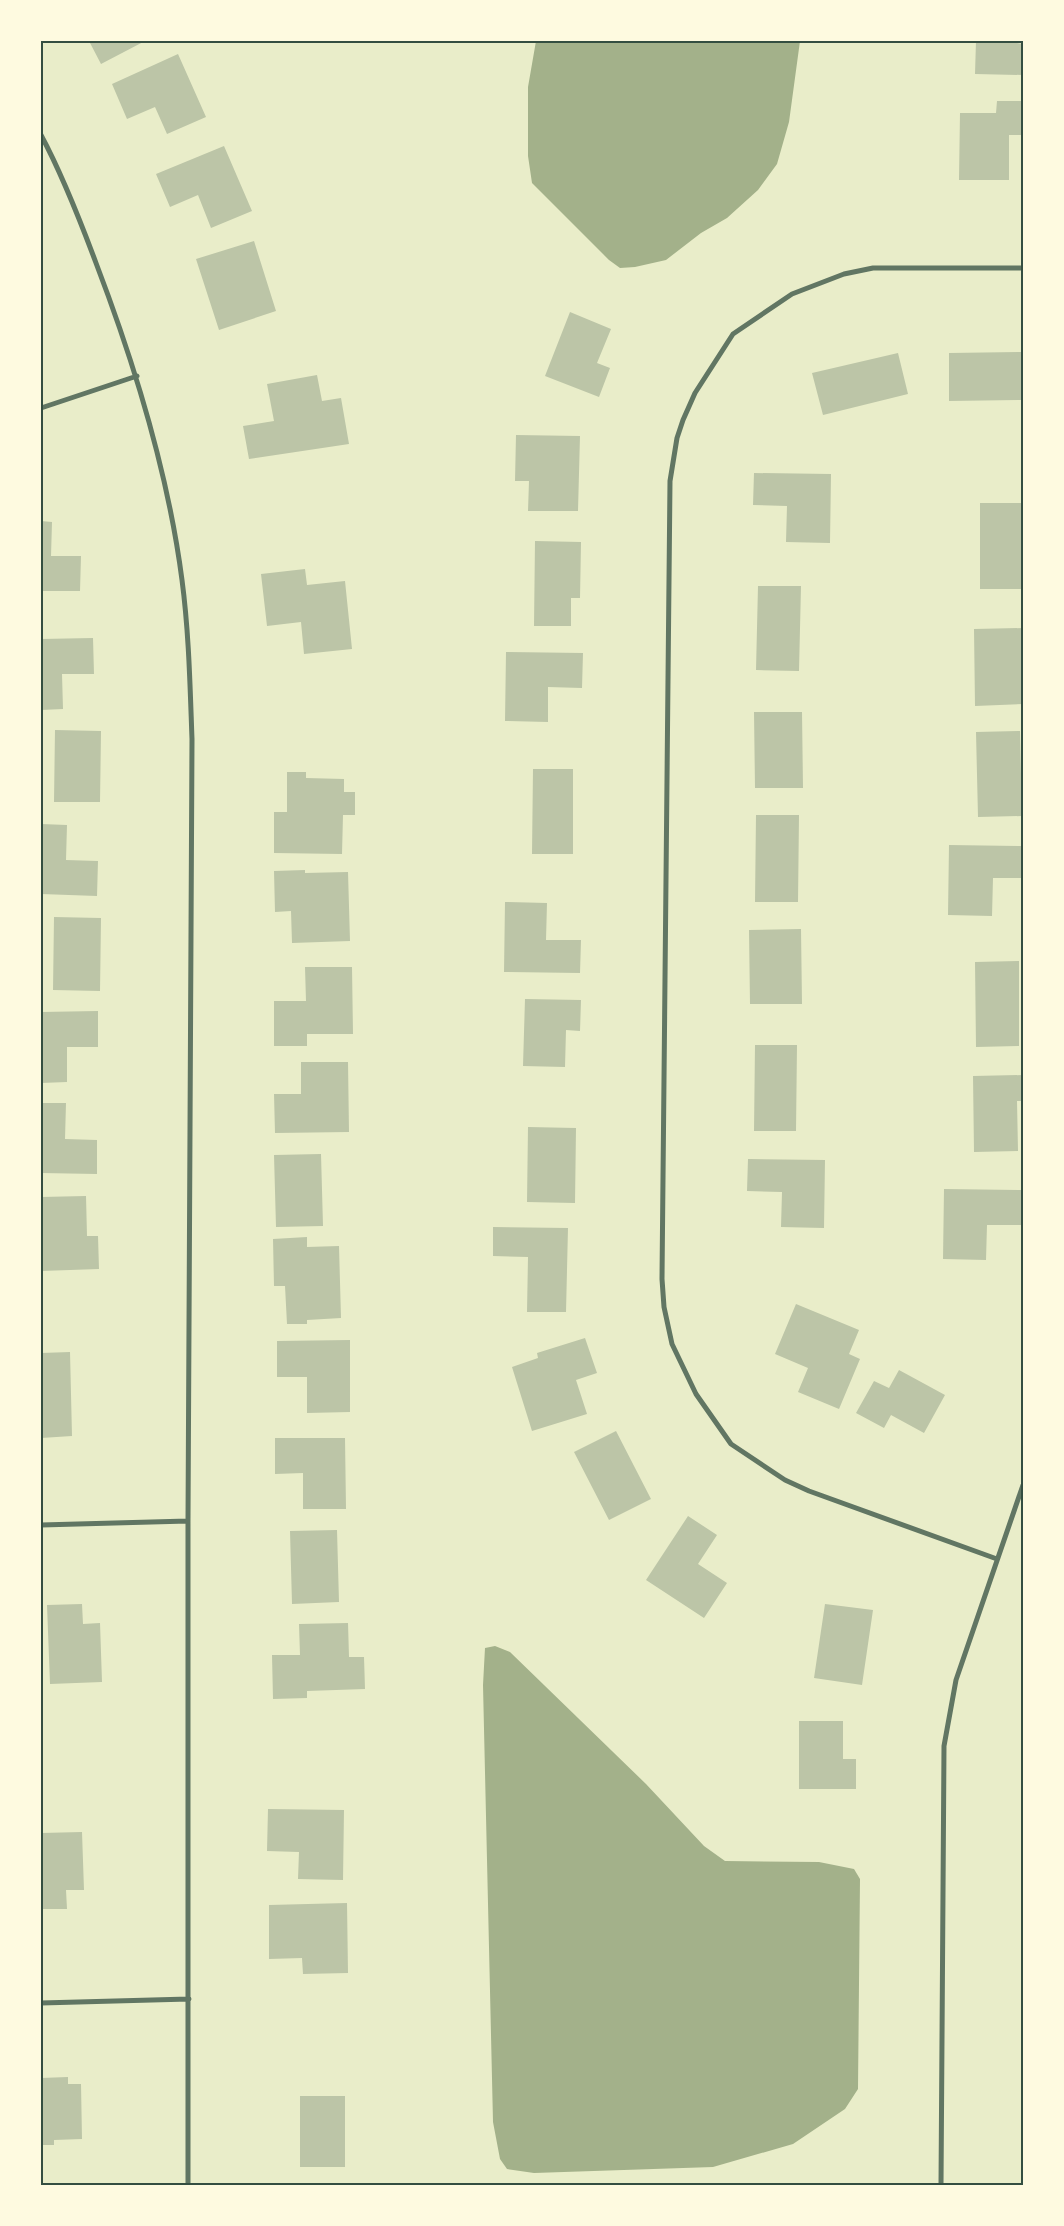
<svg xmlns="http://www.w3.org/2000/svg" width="1064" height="2226" viewBox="0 0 1064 2226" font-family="Lato,sans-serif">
<rect width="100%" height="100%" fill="#e9edc9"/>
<!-- water -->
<path fill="#a3b18a" d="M536,41H800L789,122L777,164L758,190L727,218L701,233L666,260L635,267L620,268L609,260L532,183L528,156V87Z
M495,1646L510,1652L646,1784L704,1846L725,1861L819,1862L854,1869L860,1879L858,2089L845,2109L793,2144L713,2167L534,2173L507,2169L500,2159L493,2122L483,1685L485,1648Z"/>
<!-- building -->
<path fill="#bcc5a7" d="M89,41H145L101,64Z
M976,41H1017V43L1023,44V75L975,74Z
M178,54L206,117L167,134L155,107L127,119L112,84Z
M997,101H1023V135H1009V180H959L960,113H996Z
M224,146L252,211L211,228L198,195L170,207L156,174Z
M254,241L276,311L219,330L196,259Z
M570,312L611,329L597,363L610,368L599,397L545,376Z
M1023,352V400L949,401V353Z
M898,353L908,394L823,415L812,373Z
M317,375L322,401L341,398L349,444L249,459L243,426L274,421L267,384Z
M516,435L580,436L578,511H528L529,481H515Z
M754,473L831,474L830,543L786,542L787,506L753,505Z
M980,503H1022V589H980Z
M41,521L52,522L51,556H81L80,591H41Z
M535,541L581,542L580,598H571V626H534Z
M305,569L307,585L345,581L352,649L304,654L301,622L267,626L261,574Z
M758,586H801L799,671L756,670Z
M1023,628V704L975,706L974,629Z
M93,638L94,674H62L63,709L41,710V639Z
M506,652L583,653L582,688L548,687V722L505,721Z
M754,712H802L803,788H755Z
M55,730L101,731L100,802H54Z
M1020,731L1022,816L978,817L976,732Z
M533,769H573V854H532Z
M287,772H306V778L344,779V792H355V815H343L342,854L274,853V812H287Z
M756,815H799L798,902H755Z
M41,824L67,825L66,860L98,861L97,896L41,894Z
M949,845L1023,846V878H993L992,916L948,915Z
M305,870V873L348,872L350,941L292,943L291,911L275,912L274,871Z
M505,902L547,903L546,940H581L580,973L504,972Z
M54,917L101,918L100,991L53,990Z
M801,929L802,1004H750L749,930Z
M1019,961V1046L976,1047L975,962Z
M305,967H352L353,1034H307V1046H274V1001H306Z
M525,999L581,1000L580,1031L566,1030L565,1067L523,1066Z
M98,1011V1047H67V1082L41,1083V1012Z
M755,1045H797L796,1131H754Z
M301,1062H348L349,1132L275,1133L274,1094H301Z
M1023,1075V1101H1017L1018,1151L974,1152L973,1076Z
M41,1103H66L65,1139L97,1140V1174L41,1173Z
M528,1127L576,1128L575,1203L527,1202Z
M321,1154L323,1226L276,1227L274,1155Z
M748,1159L825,1160L824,1228L781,1227L782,1192L747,1191Z
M944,1189L1022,1190L1021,1225H987L986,1260L943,1259Z
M86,1196L87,1236H98L99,1269L41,1271V1197Z
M493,1227L568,1228L566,1312H527L528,1257L493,1256Z
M307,1237V1247L339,1246L341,1318L307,1320V1324H287L285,1286H274L273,1239Z
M796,1304L859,1330L849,1354L860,1359L839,1409L798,1392L808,1368L775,1354Z
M585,1338L597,1373L576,1380L587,1414L532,1431L512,1367L538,1358L537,1353Z
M350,1340V1412L307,1413V1377H277V1341Z
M70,1352L72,1436L41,1438V1353Z
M899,1370L945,1395L924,1433L891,1415L884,1428L856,1413L874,1381L889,1388Z
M616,1431L651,1499L609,1520L574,1452Z
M275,1438H345L346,1509H303V1473L275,1474Z
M688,1516L717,1535L698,1564L727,1583L704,1618L646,1580Z
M337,1530L339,1602L292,1604L290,1531Z
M82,1604L83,1624L100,1623L102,1682L50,1684L47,1605Z
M825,1604L873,1610L862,1685L814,1678Z
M348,1623L349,1657H364L365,1689L307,1691V1698L273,1699L272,1655H300L299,1624Z
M799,1721H843V1759H856V1789H799Z
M268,1809L344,1810L343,1880L298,1879L299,1852L267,1851Z
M82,1832L84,1890H66L67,1909H41V1833Z
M347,1903L348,1973L303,1974L302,1958L269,1959V1905Z
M68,2077V2084H81L82,2139L54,2140V2145H41V2078Z
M300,2096H345V2167H300Z"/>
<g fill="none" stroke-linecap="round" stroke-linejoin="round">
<!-- minor -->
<path stroke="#617663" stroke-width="5" d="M41,135C63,176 80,220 96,263C135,365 168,472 182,580C189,633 190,686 192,739L188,1521V2185
M41,408L137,376
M41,1525L188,1521
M997,1559L809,1491L785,1480L731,1444L696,1394L672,1344L664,1307L662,1279L670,481L677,438L683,420L695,393L733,334L792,294L844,274L873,268H1023
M41,2003L189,1999
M941,2185L944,1746L956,1680L1023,1485"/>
</g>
<!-- border -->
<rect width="1064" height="2226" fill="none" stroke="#fefae0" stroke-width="85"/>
<rect x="42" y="42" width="980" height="2142" fill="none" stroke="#344e41" stroke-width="2"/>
</svg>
